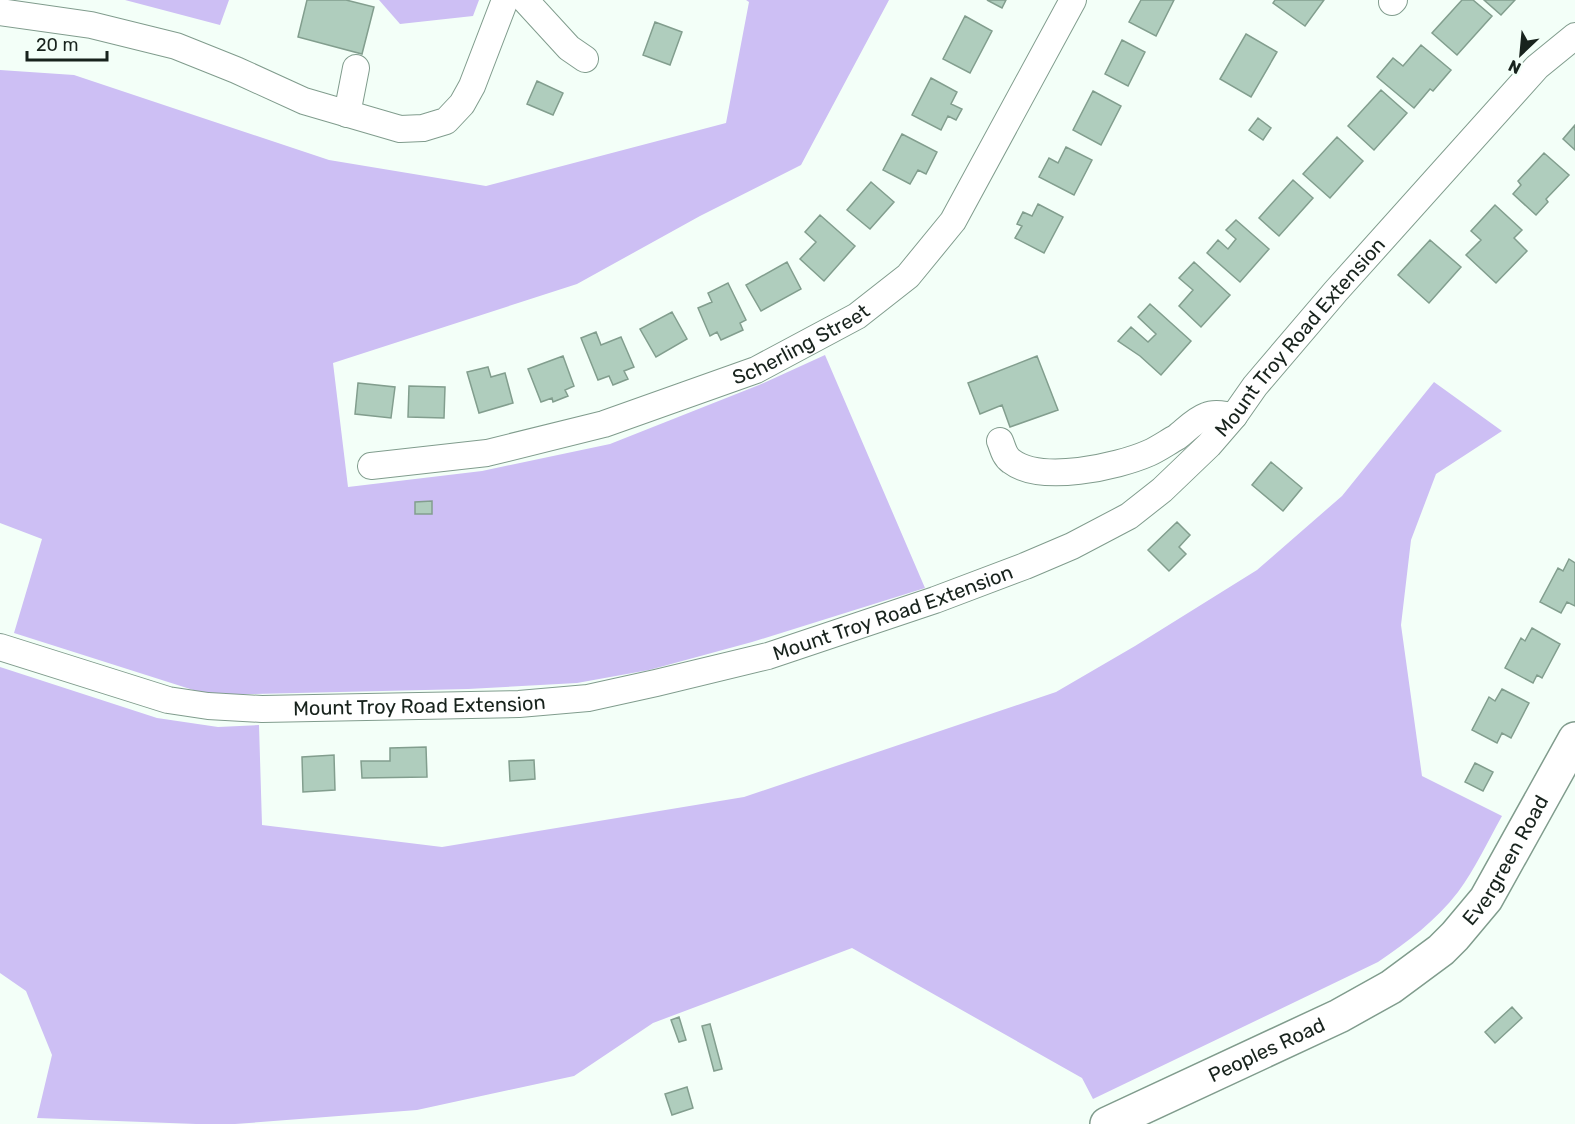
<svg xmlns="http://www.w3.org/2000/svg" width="1575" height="1124" viewBox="0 0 1575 1124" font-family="Rubik,sans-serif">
<rect width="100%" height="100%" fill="#f3fff8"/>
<!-- forest -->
<path fill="#cdbff4" d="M125,0H229L220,25Z
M379,0H479L473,16L400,24Z
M746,0H889L801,165L700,216L577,284L333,363L348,487L482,471L610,444L759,385L825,355L925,588L752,642L649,670L577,683L468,689L209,695L14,633L42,539L0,523V70L74,75L329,160L486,186L726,123L749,2Z
M1434,382L1502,431L1436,474L1411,540L1401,625L1422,776L1502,816C1488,841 1475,869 1458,892C1436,921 1407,942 1378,962L1093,1099L1082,1078L852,948L653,1023L574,1076L417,1110L235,1124H196L37,1118L52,1055L26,991L0,973V667L157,718L218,727L259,725L262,825L442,847L744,797L1056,692L1135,646L1257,570L1342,496Z"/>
<!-- building -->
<path fill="#afcdbd" stroke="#829e8e" stroke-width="1.5" d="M307,0H346L374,7L362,54L298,37Z
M987,0H1006L1002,8Z
M1141,0H1174L1156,36L1129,22Z
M1275,0H1324L1305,26L1273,3Z
M1462,0H1473L1492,16L1457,55L1432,33Z
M1484,0H1515L1501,15Z
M965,16L992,31L970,73L943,59Z
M655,22L682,32L670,65L643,55Z
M1246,34L1277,52L1251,97L1220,79Z
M1122,40L1145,52L1128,86L1105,74Z
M1421,45L1451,70L1433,91L1430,89L1414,108L1377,77L1393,58L1403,66Z
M931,78L957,92L951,104L962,109L956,120L948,116L941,130L912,115Z
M537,81L563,93L553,115L527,104Z
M1381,90L1407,113L1374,150L1348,126Z
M1093,91L1121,106L1101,145L1073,130Z
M1258,118L1271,128L1263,140L1249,130Z
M1575,125V150L1563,139Z
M902,134L937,152L926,174L918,170L910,184L883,170Z
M1337,137L1363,161L1330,198L1303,174Z
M1066,147L1092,160L1074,195L1039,177L1049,158L1058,163Z
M1544,153L1569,175L1546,199L1548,202L1536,215L1513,194L1521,185L1518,181Z
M1293,180L1313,198L1279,236L1259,218Z
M871,182L894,202L870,229L847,210Z
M1038,204L1063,217L1044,253L1015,238L1022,226L1017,224L1023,212L1032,216Z
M1495,205L1522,230L1514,238L1527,251L1496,283L1466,255L1481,240L1471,231Z
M820,215L855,246L824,281L800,259L816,242L805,232Z
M1236,220L1269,249L1240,282L1207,253L1218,240L1228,249L1236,239L1226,230Z
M1430,240L1461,267L1429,303L1398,275Z
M787,262L801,289L761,311L746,285Z
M1194,262L1230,295L1201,327L1179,306L1193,290L1179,278Z
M728,283L746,320L740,323L743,330L721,340L717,332L710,336L698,308L712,302L708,293Z
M1150,304L1191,341L1161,375L1140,356L1118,341L1131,327L1148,342L1156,334L1138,317Z
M672,312L687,339L656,357L640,329Z
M596,332L601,345L621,337L634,367L624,371L628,379L613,385L609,376L598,380L581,338Z
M563,356L574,386L565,390L568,396L553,402L552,398L541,402L528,369Z
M1037,356L1058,410L1010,427L1002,405L980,414L968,383Z
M488,367L491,377L505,373L513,403L479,413L467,372Z
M358,383L395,387L391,418L355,414Z
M409,386L445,387L444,418L408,417Z
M1271,462L1302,488L1283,511L1252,485Z
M432,501V514H415V502Z
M1177,522L1190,535L1179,547L1186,554L1169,571L1148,550Z
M1569,559L1575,563V606L1567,602L1561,613L1540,602L1558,568L1563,571Z
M1532,628L1560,644L1542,678L1537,675L1533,683L1505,668L1521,638L1525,641Z
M1502,689L1529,703L1511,738L1502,733L1497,743L1472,730L1489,697L1495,701Z
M426,747L427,777L362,778L361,761H390V748Z
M334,755L335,790L303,792L302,757Z
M534,760L535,779L510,781L509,761Z
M1475,763L1493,772L1483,791L1465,782Z
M1512,1007L1522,1018L1495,1043L1485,1032Z
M679,1017L686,1040L679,1042L671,1020Z
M710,1024L722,1069L714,1071L702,1026Z
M687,1087L693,1108L672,1115L665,1094Z"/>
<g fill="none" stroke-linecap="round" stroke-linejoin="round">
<defs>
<g id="minor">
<path d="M525,0L569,48L585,59"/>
<path d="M1392,2L1394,0"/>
<path d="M0,12L91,25L176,46L236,70L304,101L400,129L423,128L446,121L462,104L472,86L505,0"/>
<path d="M347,114L356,68"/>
<path d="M1000,441C1003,448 1004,456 1011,461C1041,484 1117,467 1149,453C1158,449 1168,442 1177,437C1186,430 1195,420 1206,416C1215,412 1224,415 1234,416"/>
<path id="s1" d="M371,466L487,453L604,424L756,370L857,316L908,276L953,221L1073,0"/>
<path id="s2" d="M0,647L168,700L208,706L262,709L519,704L588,698L656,683L768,656L935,600L1025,566L1072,546L1129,516L1162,490L1209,445L1234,416L1255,386L1336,291L1537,67L1575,36"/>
</g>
<g id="major">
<path id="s3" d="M1107,1124L1339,1016L1391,987L1441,950L1455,936L1486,899L1575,739"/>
</g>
</defs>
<!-- minor casing -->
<use href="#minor" stroke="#809c8d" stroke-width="28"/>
<!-- major casing -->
<use href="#major" stroke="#809c8d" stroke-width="36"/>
<!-- minor -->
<use href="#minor" stroke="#fff" stroke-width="26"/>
<!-- major -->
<use href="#major" stroke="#fff" stroke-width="33"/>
</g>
<g text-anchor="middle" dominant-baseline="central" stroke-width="4.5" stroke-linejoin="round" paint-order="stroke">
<!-- street labels -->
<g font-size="20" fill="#18231d" stroke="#f3fff8">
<text stroke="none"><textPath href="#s2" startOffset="1418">Mount Troy Road Extension</textPath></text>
<text stroke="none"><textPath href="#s1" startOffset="450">Scherling Street</textPath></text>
<text stroke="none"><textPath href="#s2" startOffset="914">Mount Troy Road Extension</textPath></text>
<text stroke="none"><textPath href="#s2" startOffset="428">Mount Troy Road Extension</textPath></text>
<text stroke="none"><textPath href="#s3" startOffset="489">Evergreen Road</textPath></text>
<text stroke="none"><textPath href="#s3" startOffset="176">Peoples Road</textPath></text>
</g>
</g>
<!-- north arrow -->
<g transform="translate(1521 54) rotate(206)" stroke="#f3fff8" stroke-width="4.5" paint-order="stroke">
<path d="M0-4.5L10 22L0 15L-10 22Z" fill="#18231d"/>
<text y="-9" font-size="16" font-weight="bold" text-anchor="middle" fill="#18231d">N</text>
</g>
<!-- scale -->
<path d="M27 51v9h80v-9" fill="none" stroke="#18231d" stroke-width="3"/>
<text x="36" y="51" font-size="18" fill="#18231d" stroke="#f3fff8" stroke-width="4.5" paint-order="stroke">20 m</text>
</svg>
